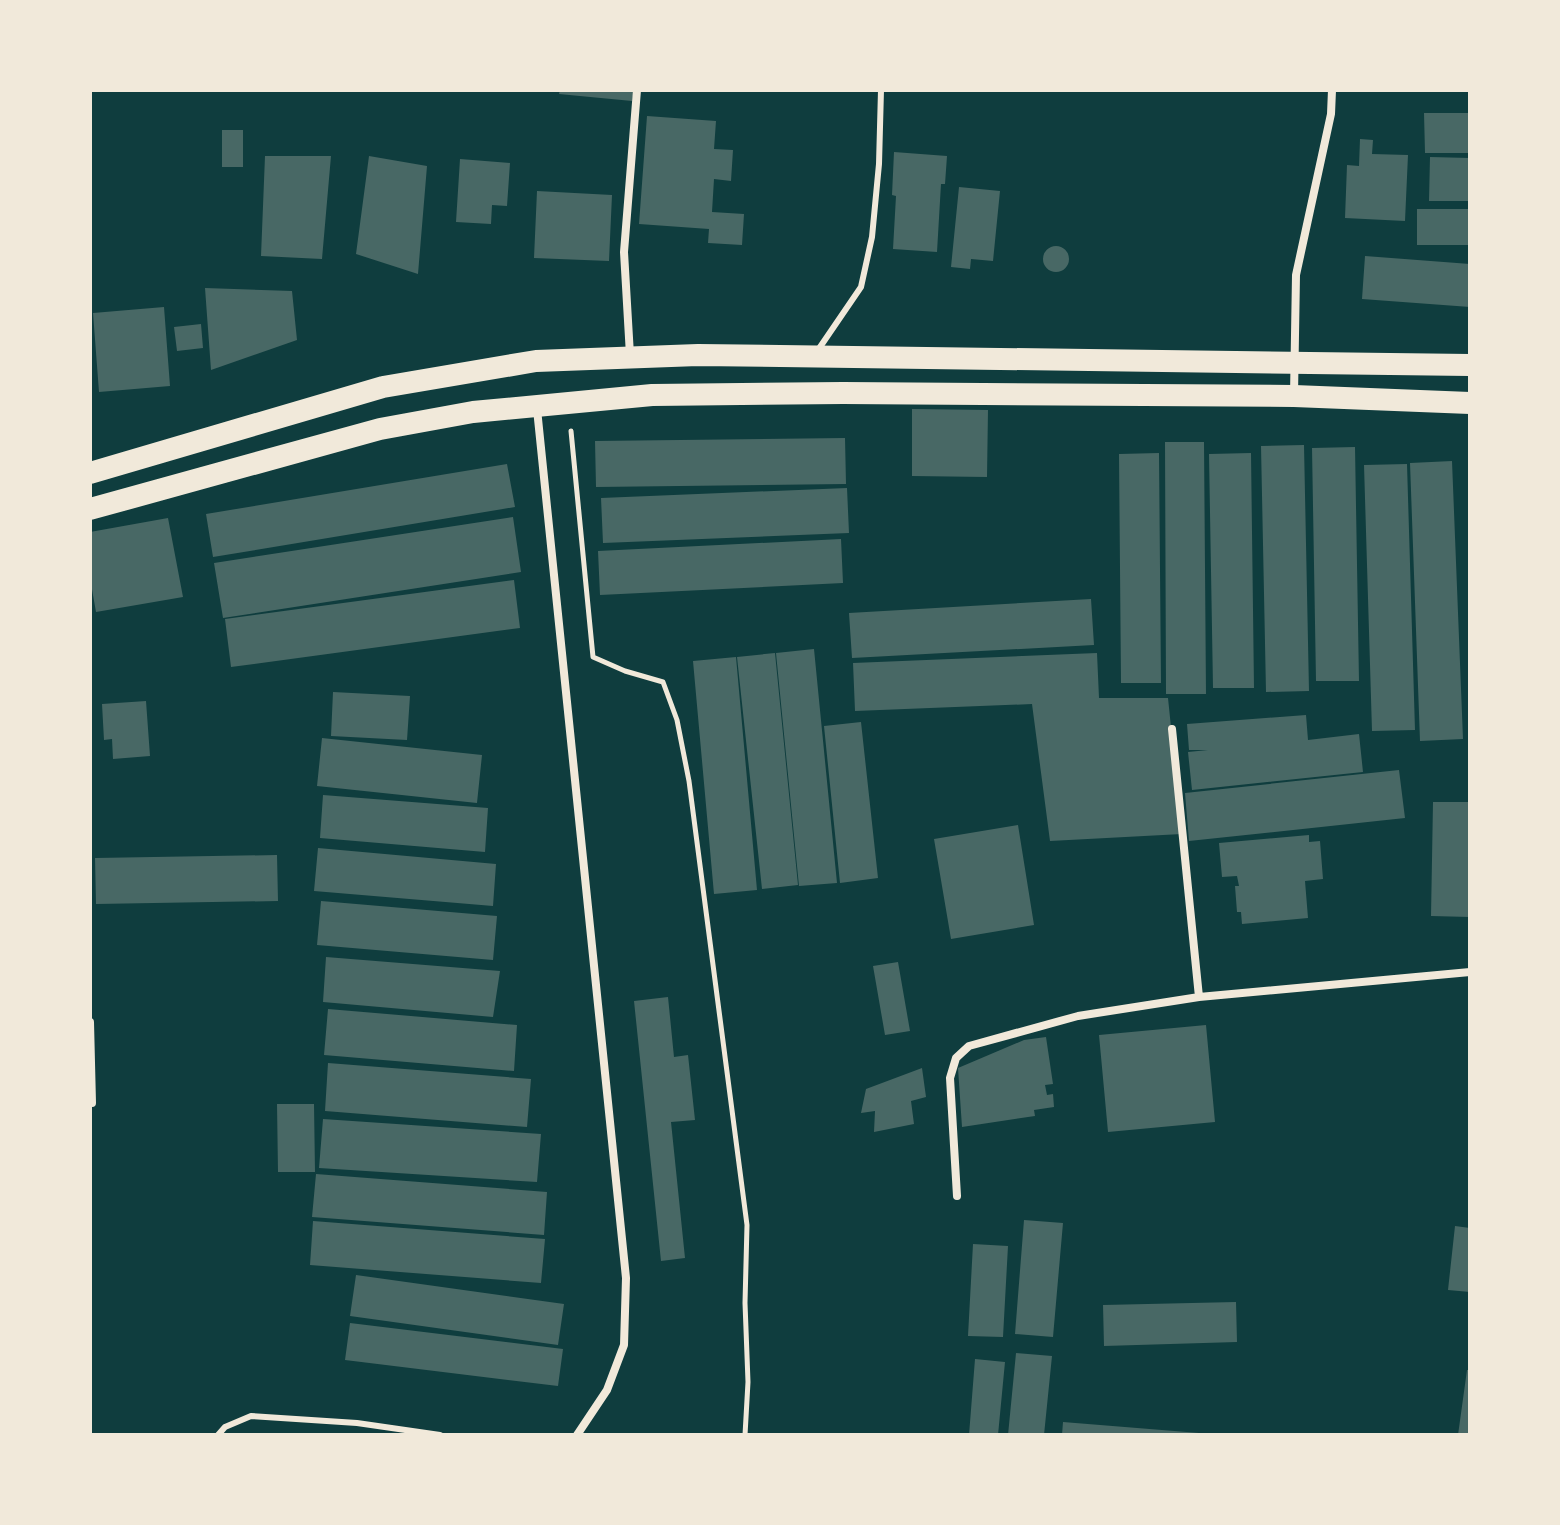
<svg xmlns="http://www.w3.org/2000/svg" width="1560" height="1525" viewBox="0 0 1560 1525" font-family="'Alegreya Sans',sans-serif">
<rect width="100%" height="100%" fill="#0f3d3e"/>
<!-- building -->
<path fill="#486865" d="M560,90H634L632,101L559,94Z
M1424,113H1470V153H1425Z
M647,116L716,121L714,149L733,150L731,181L714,179L712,212L744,214L742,245L708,243L709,229L639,224Z
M222,130H243V167H222Z
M1360,139L1373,140L1372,154L1408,155L1405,221L1345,218L1347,165L1359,166Z
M894,152L947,156L945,184H941L937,252L893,249L896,196L892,195Z
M265,156H331L322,259L261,256Z
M369,156L427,166L418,274L356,254Z
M1430,157L1470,158V201H1429Z
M460,159L510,163L507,206L492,205L491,224L456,222Z
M959,187L1000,191L993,261L971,259L970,269L951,267Z
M537,191L612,195L609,261L534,258Z
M1417,209H1470V245H1417Z
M1043 259a13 13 0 1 1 26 0a13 13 0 1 1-26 0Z
M1365,256L1470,264V307L1362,299Z
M205,288L292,291L297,340L211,370Z
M164,307L170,386L99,392L93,313Z
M201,324L203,348L177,351L174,327Z
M912,409L988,410L987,477L912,476Z
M845,438L846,484L596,487L595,441Z
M1165,442H1204L1206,694H1166Z
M1304,445L1309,691L1266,692L1261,446Z
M1355,447L1359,681H1316L1312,448Z
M1159,453L1161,683H1121L1119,454Z
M1251,453L1254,688H1213L1209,454Z
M1452,461L1463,739L1420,741L1410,463Z
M507,464L515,507L213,557L206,514Z
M1407,464L1415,730L1372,731L1364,465Z
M847,488L849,533L603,543L601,498Z
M513,517L521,572L223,618L214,563Z
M168,518L183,597L96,612L90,578V532Z
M841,539L843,583L600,595L598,551Z
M514,580L520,628L231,667L225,619Z
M1091,599L1094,645L852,658L849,613Z
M814,649L837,883L799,886L776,653Z
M775,653L798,885L762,889L737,657Z
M1097,653L1099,698H1168L1182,834L1050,841L1032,704L855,711L853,663Z
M736,657L757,890L714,894L693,661Z
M333,692L410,696L407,740L331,736Z
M146,701L150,756L113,759L112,739L104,740L102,704Z
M1306,715L1308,740L1359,734L1363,772L1192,790L1188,752L1208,750H1189L1187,724Z
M861,722L878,878L840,883L824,726Z
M322,738L482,755L477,803L317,786Z
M1399,770L1405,818L1189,841L1185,793Z
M323,795L488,808L485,852L320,838Z
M1433,802H1470V917L1431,916Z
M1018,825L1034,925L951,939L934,839Z
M1309,835V842L1320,841L1323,879L1305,881L1308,918L1242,924L1241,912H1237L1235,886H1239L1237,876L1222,877L1219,843Z
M318,848L496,864L493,906L314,891Z
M277,855L278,901L96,904L95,858Z
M321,901L497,916L493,960L317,945Z
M326,957L500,971L493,1017L323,1002Z
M898,962L910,1031L885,1035L873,966Z
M668,997L674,1057L688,1055L695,1120L671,1122L685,1258L661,1261L634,1001Z
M328,1009L517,1025L514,1071L324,1055Z
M1206,1025L1215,1122L1108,1132L1099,1035Z
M1046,1037L1053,1084L1045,1085L1047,1095L1053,1094L1054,1107L1034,1110L1035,1116L962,1127L958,1068L1024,1040Z
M328,1063L531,1079L527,1127L325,1111Z
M922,1068L926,1097L911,1101L914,1124L874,1132L875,1111L861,1113L866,1089Z
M277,1104H314L315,1172H278Z
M323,1119L541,1134L537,1182L319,1168Z
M316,1174L547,1192L544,1235L312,1217Z
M1024,1220L1063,1223L1053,1337L1015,1334Z
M313,1221L545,1239L541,1283L310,1265Z
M1455,1226L1470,1228V1292L1448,1290Z
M973,1244L1008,1246L1003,1337L968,1336Z
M356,1275L564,1304L558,1345L350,1316Z
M1236,1302L1237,1342L1104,1346L1103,1305Z
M350,1323L563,1349L558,1386L345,1360Z
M1016,1353L1052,1356L1044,1435H1008Z
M975,1359L1005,1362L998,1435H969Z
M1467,1370H1470V1435H1458Z
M1063,1422L1199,1433V1435H1062Z"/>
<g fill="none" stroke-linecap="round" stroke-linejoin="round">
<!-- path -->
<path stroke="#f1e9da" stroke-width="5" d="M571,431L593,657L625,671L663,682L677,720L689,781L747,1225L745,1303L748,1382L745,1435"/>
<!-- service -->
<path stroke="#f1e9da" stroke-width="6" d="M818,350L861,287L872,237L879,164L881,90
M218,1435L225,1427L251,1416L357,1423L440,1435"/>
<!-- minor -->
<path stroke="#f1e9da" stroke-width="8" d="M630,355L624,252L637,90
M1294,395L1296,275L1331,114L1332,90
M537,409L626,1278L624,1345L607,1390L577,1435
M1172,729L1199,997
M90,1022L92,1103
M957,1196L950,1078L956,1058L969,1046L1078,1016L1199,997L1470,972"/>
<!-- trunk -->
<path stroke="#f1e9da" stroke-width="22" d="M90,473L383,387L536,361L698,355L1470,365
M90,509L380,429L473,412L652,395L843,393L1294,396L1470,403"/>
</g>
<!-- border -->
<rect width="1560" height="1525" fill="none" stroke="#f1e9da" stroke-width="184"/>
</svg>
